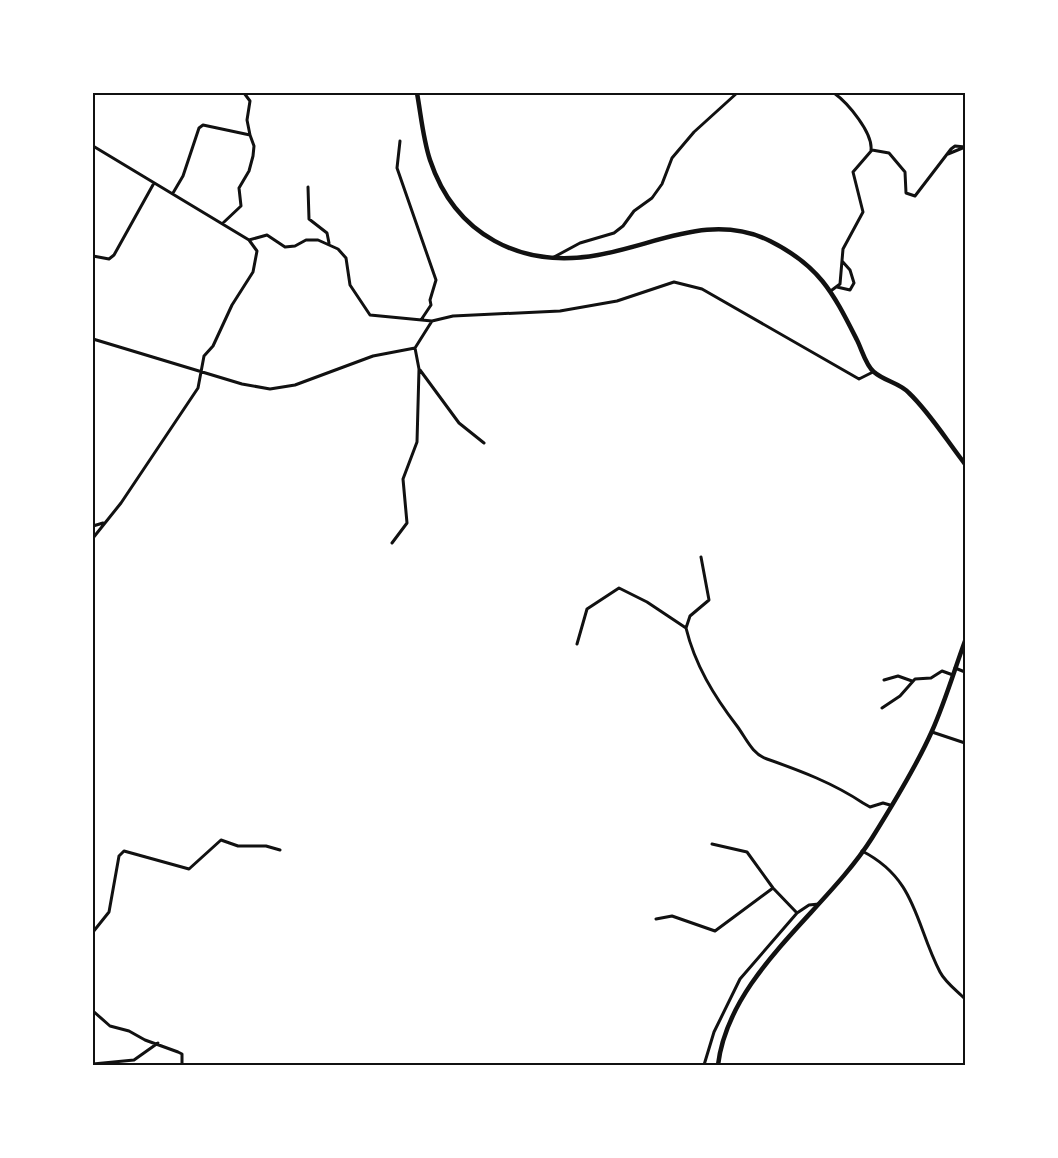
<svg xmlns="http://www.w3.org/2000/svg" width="1058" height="1158" viewBox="0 0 1058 1158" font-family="'Golos Text',sans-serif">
<rect width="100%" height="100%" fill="#fff"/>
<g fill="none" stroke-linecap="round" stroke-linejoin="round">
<!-- minor -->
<path stroke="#111" stroke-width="3" d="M244,93L250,101L247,120L250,135
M834,93C848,103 873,133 871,150
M400,141L397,168L436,280L430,300L431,305L421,320
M93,146L249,240L267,235L285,247L295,246L306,240H318L338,249L346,258L350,285L370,315L432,321L453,316L560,311L617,301L674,282L702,289L859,379L873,372
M948,154L965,147
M308,187L309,219L327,233L329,243
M173,193L183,176L199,128L203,125L250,135L254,146L253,156L249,171L239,188L241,206L223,223
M93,256L109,259L114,255L154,183
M554,257L580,243L614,233L623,226L634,211L652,198L662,184L672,158L694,132L737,93
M837,287L850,290L854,283L850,270L842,261
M832,290L840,284L843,249L863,212L853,172L872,150L889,153L905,172L906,193L915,196L951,149L955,146L965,147
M93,339L242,384L270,389L295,385L373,356L415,348L432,321
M420,370L459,423L484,443
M93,526L103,523
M93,538L121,503L198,388L204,356L213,346L232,305L253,272L257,251L249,240
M392,543L407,523L403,479L417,442L419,369L415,348
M701,557L709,600L690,616L686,628C695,665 714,696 737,726C746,738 752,754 767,759C801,771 833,783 863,803L870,807L883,803L890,805
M577,644L587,609L619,588L647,602L686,628
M955,668L965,672
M884,680L898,676L912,681
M882,708L900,696L915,679L931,678L942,671L953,675
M712,844L747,852L773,888L797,913
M862,851C917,879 915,924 940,972C945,982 957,991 965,999
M656,919L672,916L715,931L773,888
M93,932L109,912L119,856L124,851L189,869L221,840L238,846H266L280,850
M93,1011L110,1026L129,1031L145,1040L178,1052L182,1054V1065
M93,1064L134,1060L158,1043
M704,1065L714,1032L740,979L797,913L809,905L819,904"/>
<!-- tertiary -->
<path stroke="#111" stroke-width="3" d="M932,732L965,743"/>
<!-- trunk -->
<path stroke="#111" stroke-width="4.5" d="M417,93C421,115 423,139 430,160C455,235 521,269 598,255C656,245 711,212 770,241C820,266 833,293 857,340C862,350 866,366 874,372C884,381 900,383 909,393C930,413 947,441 965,464
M718,1065C729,974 826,911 872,838C892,806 917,765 932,731C945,702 954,671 965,641"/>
</g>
<!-- border -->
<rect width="1058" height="1158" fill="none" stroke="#ffffff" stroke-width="189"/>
<rect x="94" y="94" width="870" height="970" fill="none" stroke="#111" stroke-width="2"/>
</svg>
